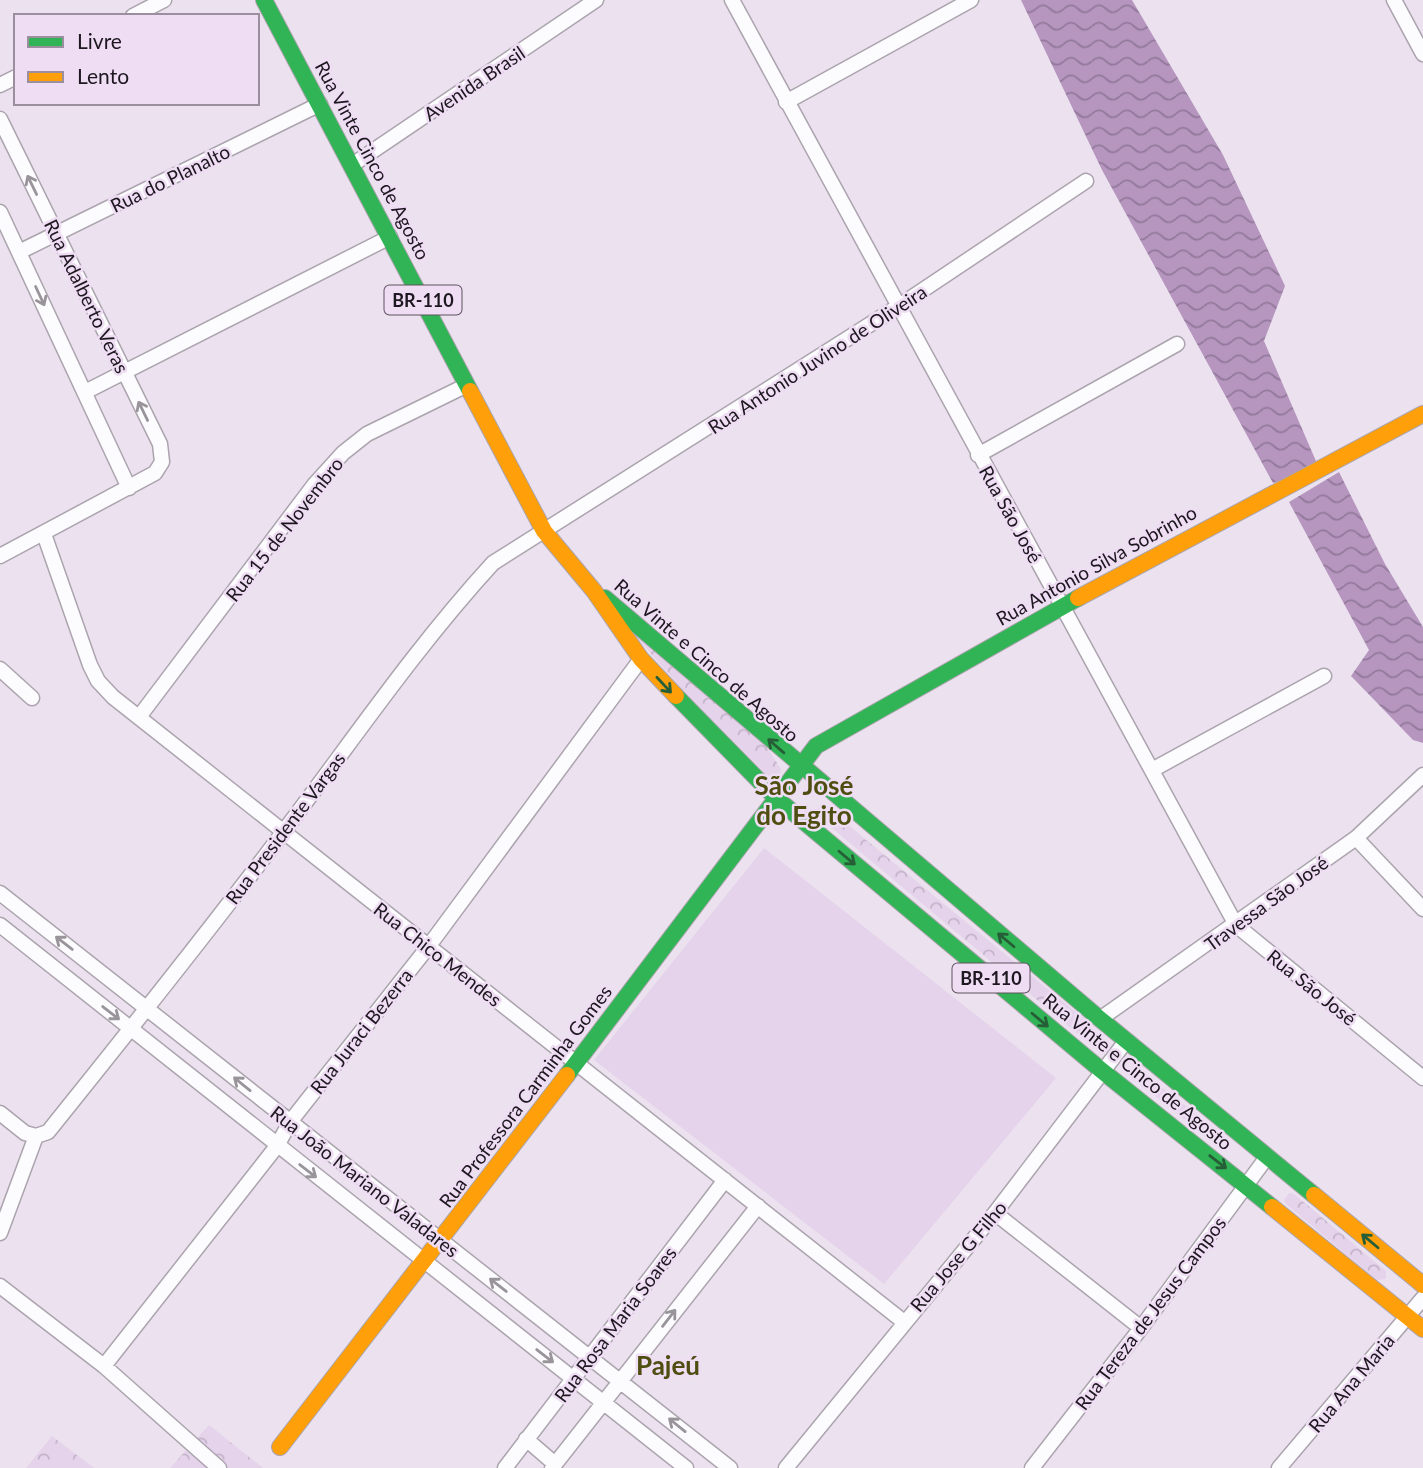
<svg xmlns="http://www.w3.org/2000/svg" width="1423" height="1468" viewBox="0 0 1423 1468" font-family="Lato,sans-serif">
<defs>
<pattern id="park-crowns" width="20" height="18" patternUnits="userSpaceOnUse" patternTransform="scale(1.75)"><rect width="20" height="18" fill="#e5d2eb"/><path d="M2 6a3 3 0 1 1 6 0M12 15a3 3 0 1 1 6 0" fill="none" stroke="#c4b4c9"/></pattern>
<pattern id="water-waves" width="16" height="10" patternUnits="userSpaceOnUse" patternTransform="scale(1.75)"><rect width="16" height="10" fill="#b696bf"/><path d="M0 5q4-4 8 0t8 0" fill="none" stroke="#93799b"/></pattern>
</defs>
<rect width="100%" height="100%" fill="#ece2ef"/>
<!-- park -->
<path fill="url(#park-crowns)" d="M629,629L767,747L781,769L779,781L766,774L681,688Z
M825,806L1089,1023V1032L1079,1035L820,818L817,808Z
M1153,1080L1211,1126L1212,1133L1204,1135L1149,1091L1147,1087Z
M1289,1193L1294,1194L1386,1271V1279L1377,1280L1287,1205L1284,1200Z
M209,1425L263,1468H170Z
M52,1436L94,1468H26Z"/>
<!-- garden -->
<path fill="#e5d2eb" d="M764,848L1056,1078L884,1284L594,1060Z"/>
<!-- water -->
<path fill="url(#water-waves)" d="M1021,0H1132L1223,155L1285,286L1264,341L1319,468L1273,483L1102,170Z
M1339,472L1385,564L1423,627V743L1413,740L1351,676L1369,650L1289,502Z"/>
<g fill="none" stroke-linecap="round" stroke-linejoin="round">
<defs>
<path id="street" d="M732,0L1236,925L1423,1078
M1394,0L1423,54
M133,16L164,0
M0,85L16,77
M786,102L971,0
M0,119L160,444L162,462L155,473L0,556
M352,165L596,0
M0,212L129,488
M19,252L320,104
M85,392L390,237
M978,455L1177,344
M44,534L90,665L98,681L113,697L904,1322
M0,669L32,698
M139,717L314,485L343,453L367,434L467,385
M1152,770L1324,676
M1356,838L1423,909
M0,893L730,1468
M0,925L686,1468
M1100,1019L1356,838L1423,775
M0,1113L25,1133L36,1136
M36,1136L48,1132C128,1032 208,933 284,831C353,740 416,647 493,563L899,306L1086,181
M995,1213L1141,1328
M0,1233L36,1136
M0,1286L104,1366L219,1468
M104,1366L277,1146L290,1122L428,947L641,659
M526,1439L555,1464
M505,1468L725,1180
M552,1468L758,1206
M786,1468L995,1213L1126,1041
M1032,1468L1141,1328L1267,1157
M1279,1468L1423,1298"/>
<path id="fast" d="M264,0L470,391
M605,598L1100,1019L1314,1195
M676,696L777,799L1101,1070L1272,1207
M567,1075L816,746L1078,598"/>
<path id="slow" d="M470,391L544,531L594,591L641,659L676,696
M1078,598L1423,414
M1314,1195L1423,1285
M1272,1207L1423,1329
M280,1447L567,1075"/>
</defs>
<!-- street casing -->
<use href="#street" stroke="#aba4ae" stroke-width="17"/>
<!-- fast casing -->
<use href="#fast" stroke="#aba4ae" stroke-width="18"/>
<!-- slow casing -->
<use href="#slow" stroke="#aba4ae" stroke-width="18"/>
<!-- street -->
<use href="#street" stroke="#fcfbfd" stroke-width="14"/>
<!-- fast -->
<use href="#fast" stroke="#30b455" stroke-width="16"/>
<!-- slow -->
<use href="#slow" stroke="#ff9f0a" stroke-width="16"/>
</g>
<!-- one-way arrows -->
<defs><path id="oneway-shaft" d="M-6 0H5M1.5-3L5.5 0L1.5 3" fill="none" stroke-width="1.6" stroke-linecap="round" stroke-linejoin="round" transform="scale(1.75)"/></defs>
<g stroke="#989499">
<use href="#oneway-shaft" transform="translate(32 185) rotate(-116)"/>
<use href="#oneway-shaft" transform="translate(40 296) rotate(65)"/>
<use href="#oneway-shaft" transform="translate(143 411) rotate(-116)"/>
<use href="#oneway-shaft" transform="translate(64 943) rotate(-142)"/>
<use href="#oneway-shaft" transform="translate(111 1013) rotate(38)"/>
<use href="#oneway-shaft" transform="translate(242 1084) rotate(-141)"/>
<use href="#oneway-shaft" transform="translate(308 1171) rotate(38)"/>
<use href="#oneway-shaft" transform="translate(498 1285) rotate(-142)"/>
<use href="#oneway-shaft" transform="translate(669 1318) rotate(-52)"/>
<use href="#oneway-shaft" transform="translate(545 1356) rotate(38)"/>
<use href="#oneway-shaft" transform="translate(677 1425) rotate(-141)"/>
</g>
<g stroke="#265e37">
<use href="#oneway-shaft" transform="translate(664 685) rotate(47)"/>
<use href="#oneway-shaft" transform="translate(776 746) rotate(-139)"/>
<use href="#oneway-shaft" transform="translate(847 858) rotate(40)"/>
<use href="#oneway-shaft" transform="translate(1006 940) rotate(-140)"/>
<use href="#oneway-shaft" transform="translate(1040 1020) rotate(40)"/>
<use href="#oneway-shaft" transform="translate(1218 1162) rotate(38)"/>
<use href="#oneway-shaft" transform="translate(1370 1241) rotate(-140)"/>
</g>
<g text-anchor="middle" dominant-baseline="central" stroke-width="5" stroke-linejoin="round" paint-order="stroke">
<!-- shield labels -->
<g fill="#efddf4" stroke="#5c525f" stroke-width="2">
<rect x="384.5" y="285.5" width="77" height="29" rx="5"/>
<rect x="952.5" y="963.5" width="77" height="29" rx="5"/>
</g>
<g font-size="18" font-weight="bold" fill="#1d171f">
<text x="423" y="300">BR-110</text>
<text x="991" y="978">BR-110</text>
</g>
<!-- street labels -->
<g font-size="19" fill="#1d171f" stroke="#efddf4">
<text transform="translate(474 83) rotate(-34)">Avenida Brasil</text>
<text transform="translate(373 160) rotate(62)">Rua Vinte Cinco de Agosto</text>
<text transform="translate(170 178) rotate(-26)">Rua do Planalto</text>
<text transform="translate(87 296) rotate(64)">Rua Adalberto Veras</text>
<text transform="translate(817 359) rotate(-33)">Rua Antonio Juvino de Oliveira</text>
<text transform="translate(1011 514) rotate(61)">Rua São José</text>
<text transform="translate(284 529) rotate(-52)">Rua 15 de Novembro</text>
<text transform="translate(1096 565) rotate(-29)">Rua Antonio Silva Sobrinho</text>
<text transform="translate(707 660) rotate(41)">Rua Vinte e Cinco de Agosto</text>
<text transform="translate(285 828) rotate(-53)">Rua Presidente Vargas</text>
<text transform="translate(1266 903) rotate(-36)">Travessa São José</text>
<text transform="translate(438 954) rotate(38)">Rua Chico Mendes</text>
<text transform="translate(1312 987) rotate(39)">Rua São José</text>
<text transform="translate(361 1031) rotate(-52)">Rua Juraci Bezerra</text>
<text transform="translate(1138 1071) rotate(39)">Rua Vinte e Cinco de Agosto</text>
<text transform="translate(525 1096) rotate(-53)">Rua Professora Carminha Gomes</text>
<text transform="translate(365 1181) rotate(38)">Rua João Mariano Valadares</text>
<text transform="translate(958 1256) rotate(-50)">Rua Jose G Filho</text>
<text transform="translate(1150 1313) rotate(-53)">Rua Tereza de Jesus Campos</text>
<text transform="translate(615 1324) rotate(-53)">Rua Rosa Maria Soares</text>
<text transform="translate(1351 1383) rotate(-50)">Rua Ana Maria</text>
</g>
<!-- district labels -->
<g font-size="26" font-weight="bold" fill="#4e4e10" stroke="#efddf4">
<text x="804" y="785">São José<tspan x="804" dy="30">do Egito</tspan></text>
<text x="668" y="1365">Pajeú</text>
</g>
</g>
<!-- legend -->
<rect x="14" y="14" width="245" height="91" fill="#efddf4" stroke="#9b8e9f" stroke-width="2"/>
<rect x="28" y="37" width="35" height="10" fill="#30b455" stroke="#9b8e9f" stroke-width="2"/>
<text x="77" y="49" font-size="21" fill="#1d171f">Livre</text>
<rect x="28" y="72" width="35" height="10" fill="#ff9f0a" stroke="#9b8e9f" stroke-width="2"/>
<text x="77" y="84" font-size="21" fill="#1d171f">Lento</text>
</svg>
